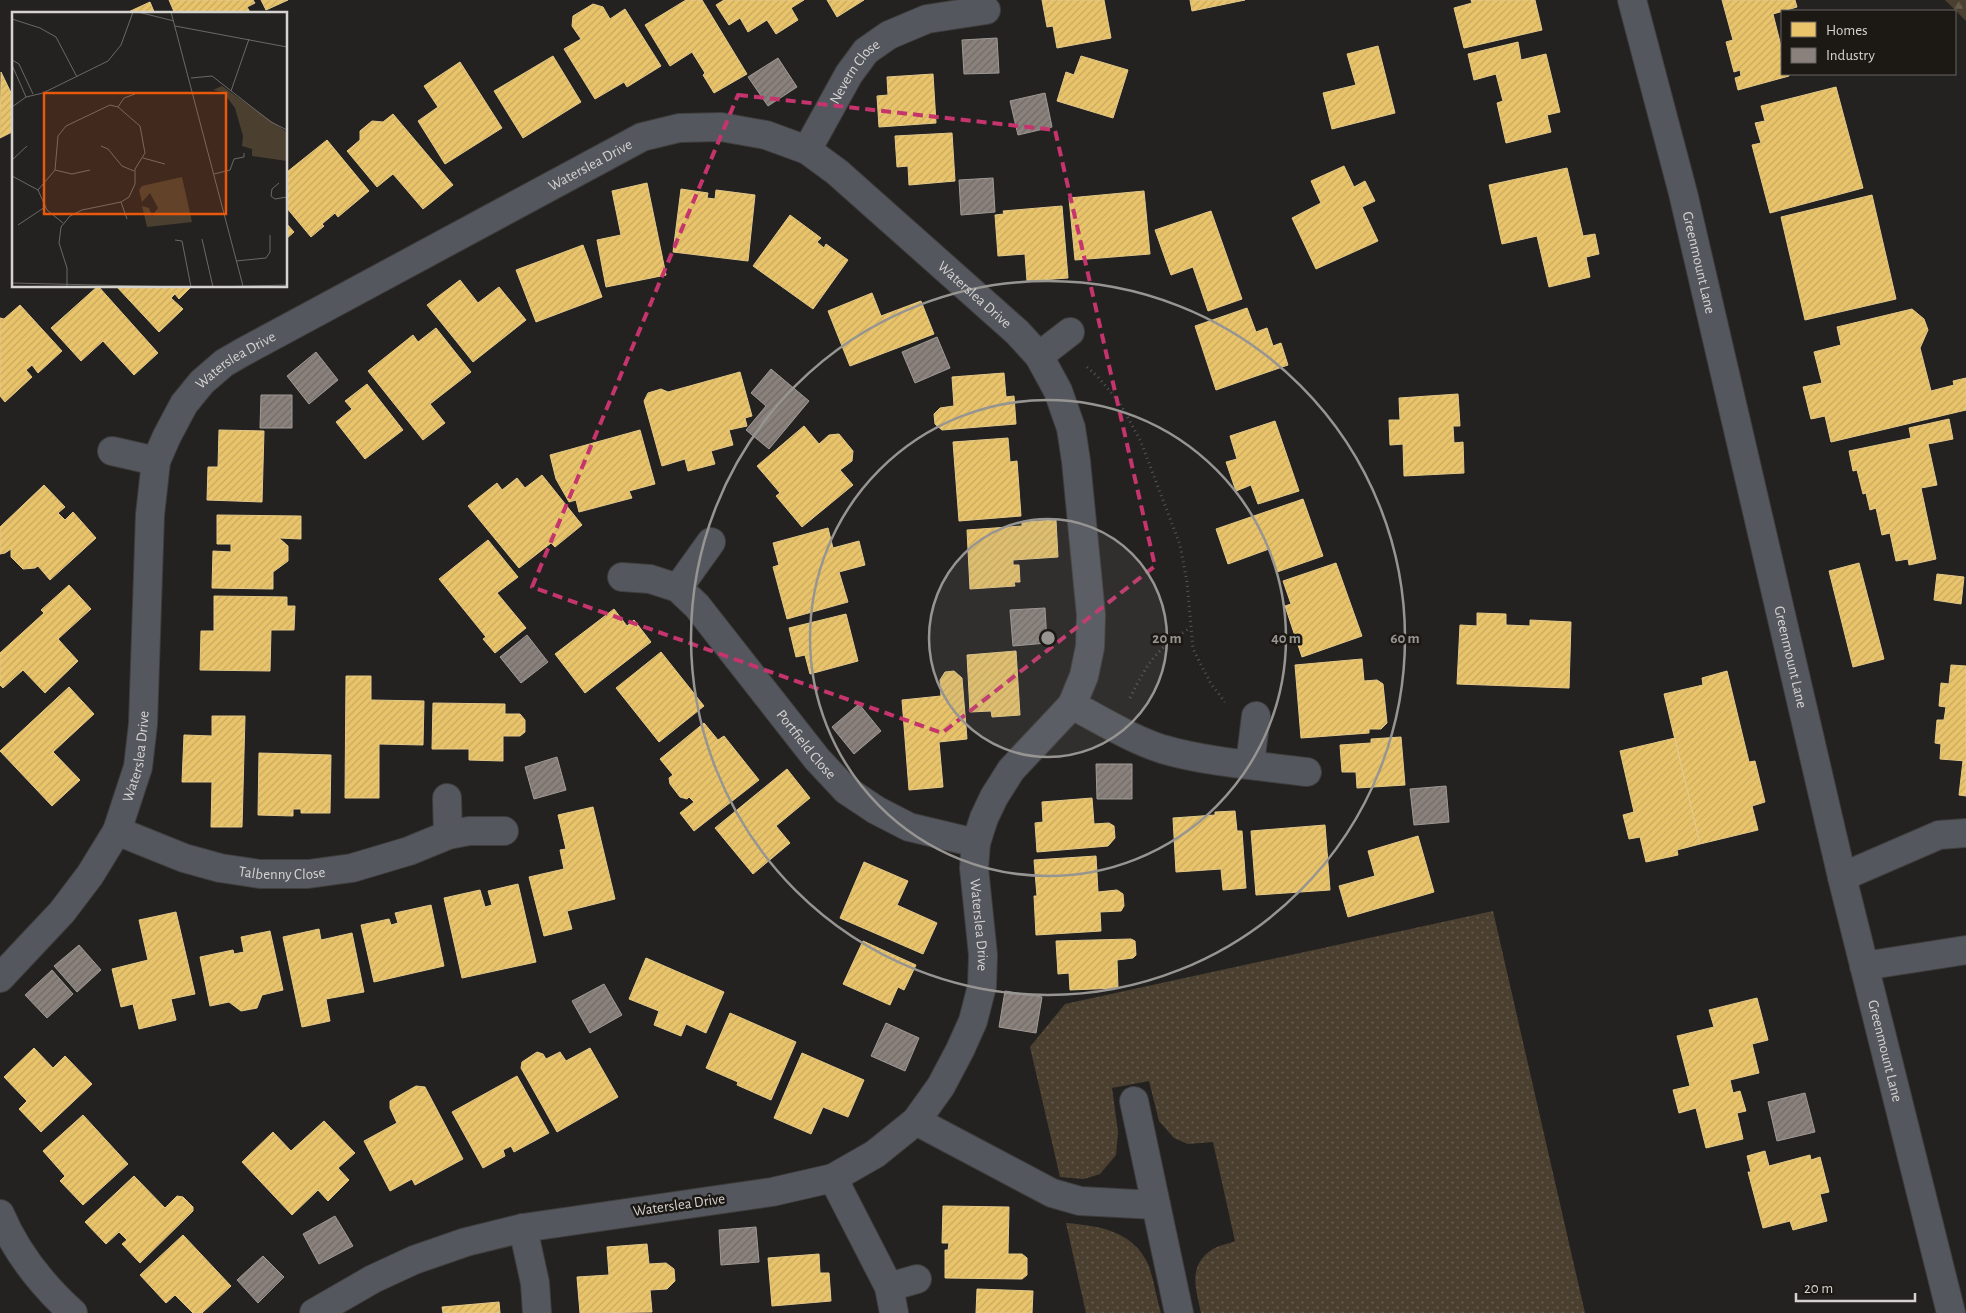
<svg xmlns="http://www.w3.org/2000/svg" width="1966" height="1313" viewBox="0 0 1966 1313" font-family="'Alegreya Sans',sans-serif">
<defs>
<pattern id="grass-dots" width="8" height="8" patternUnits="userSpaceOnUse" patternTransform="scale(1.25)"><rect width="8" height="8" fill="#4b4030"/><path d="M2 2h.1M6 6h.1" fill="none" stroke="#645b4d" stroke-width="1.8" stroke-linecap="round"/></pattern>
<pattern id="forest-firs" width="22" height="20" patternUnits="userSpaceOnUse" patternTransform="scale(1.25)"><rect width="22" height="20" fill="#4b4030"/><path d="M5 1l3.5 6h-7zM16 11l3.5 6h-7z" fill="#645b4d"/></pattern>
<pattern id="homes-hatch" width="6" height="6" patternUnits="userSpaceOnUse" patternTransform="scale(1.25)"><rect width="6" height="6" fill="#e9c46a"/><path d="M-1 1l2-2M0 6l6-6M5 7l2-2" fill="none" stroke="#c7a961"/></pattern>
<pattern id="industry-hatch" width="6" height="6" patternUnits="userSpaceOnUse" patternTransform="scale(1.25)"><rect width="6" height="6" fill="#8a817c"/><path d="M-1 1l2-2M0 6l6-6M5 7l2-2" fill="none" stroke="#706a66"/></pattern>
</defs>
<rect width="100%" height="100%" fill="#242220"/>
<!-- grass -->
<path fill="url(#grass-dots)" d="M1493,911L1585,1313H1201C1196,1288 1187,1266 1213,1249C1219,1245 1229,1244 1235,1241L1213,1142L1188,1144L1174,1138L1159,1121L1149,1081L1112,1088L1118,1132L1116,1155L1100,1174L1084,1179L1060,1177L1030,1047L1065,1004Z
M1066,1223C1099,1226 1132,1230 1148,1264C1154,1279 1156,1297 1161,1313H1086Z"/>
<!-- forest -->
<path fill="url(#forest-firs)" d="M1945,0H1966V21Z"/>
<!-- homes -->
<path fill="url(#homes-hatch)" stroke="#e3c889" d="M169,0H253L255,3L247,7L251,14H175Z
M261,0H288L266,10Z
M686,0H702L747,74L714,93L703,75L705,73L692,52L670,66L645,25Z
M724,0H804L791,8L798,20L776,34L767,20L748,32L740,18L729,25L716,5Z
M827,0H864L837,17Z
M1042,0H1104L1111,38L1057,48L1053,26L1047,27Z
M1190,0H1245L1192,11Z
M1471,0H1535L1542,30L1464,48L1454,8L1472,3Z
M1722,0H1795L1797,7L1773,14L1782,50V74H1789V76L1738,90L1735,78L1741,76L1740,70L1734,72L1726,42L1733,40Z
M150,2L155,14H124Z
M593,4L603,7L610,19L625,9L661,66L627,87L624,82L595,99L564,49L581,39L572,26L573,16Z
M1518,42L1521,60L1546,54L1560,112L1547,115L1551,132L1506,143L1497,103L1503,101L1496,74L1474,80L1468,54Z
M1378,46L1395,113L1332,129L1323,93L1356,85L1347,54Z
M553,56L581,102L523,138L494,91Z
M1081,56L1128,70L1113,118L1057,101L1066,72L1074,75Z
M460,62L502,128L445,164L418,121L438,107L424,86Z
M1,72L14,99V131L0,138Z
M933,74L936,123L879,127L877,96L888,95L887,77Z
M1836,87L1863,188L1770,213L1752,145L1761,143L1755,123L1765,121L1761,106Z
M393,114L453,185L423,209L393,174L377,187L347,151L360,140V131L372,121L383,122Z
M952,133L955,181L909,185L908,166L897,167L895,136Z
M327,140L369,191L338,217L335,213L322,224L324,226L311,237L286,207V171L287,172Z
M1344,166L1354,187L1365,181L1375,201L1362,207L1378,241L1316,269L1292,218L1321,203L1311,181Z
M1567,168L1583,236L1595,234L1599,254L1586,257L1590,277L1549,287L1537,236L1502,244L1489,185Z
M647,183L666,275L606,287L597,240L621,235L612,191Z
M681,189L708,193L707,198L715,199L716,190L755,195L748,261L673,252Z
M1144,191L1150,254L1075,260L1069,198Z
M1872,195L1896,299L1805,320L1781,217Z
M1062,206L1068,278L1027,281L1025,254L998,256L995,215L1004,214L1003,211Z
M1211,211L1242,299L1208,311L1193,267L1171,275L1155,230Z
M790,215L821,238L817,242L824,248L826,244L848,260L813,309L753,266Z
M286,223L294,232L286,239Z
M583,245L602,297L536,322L516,270Z
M460,280L478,303L499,287L526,320L473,362L427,305Z
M98,286L158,353L134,375L103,341L81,361L51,328Z
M116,286H192L179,299L175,294L171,298L183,309L159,332Z
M872,293L881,316L921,301L934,334L850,366L828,311Z
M20,305L62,351L38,373L32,365L26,370L32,377L5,402L0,396V318L4,319Z
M1247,308L1256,332L1267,328L1273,346L1281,343L1288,365L1216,390L1195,326Z
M1912,309L1924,319L1928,330L1920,348L1931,391L1954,385L1953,381L1966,378V410L1831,442L1825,416L1811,419L1803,387L1822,383L1814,352L1841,345L1837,327Z
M436,328L471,372L430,404L445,423L423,440L368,371L413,335L418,342Z
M740,372L752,416L745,418L747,426L729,430L733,445L711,451L715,464L688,471L685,459L662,466L644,401L648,393L661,389L668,392Z
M1004,373L1006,397L1014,396L1016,424L942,430L935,424L934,414L940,408L954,406L952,377Z
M367,384L403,430L365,459L336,422L352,409L345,401Z
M1458,394L1460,426H1453L1454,443L1463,442L1464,473L1404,476L1403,444L1390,445L1389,420H1400L1399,398Z
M1949,419L1953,439L1928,444L1937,485L1921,488L1936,559L1909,565L1908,559L1896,561L1890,533L1882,535L1876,508L1870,510L1866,493L1863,494L1857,470L1853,471L1849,451L1911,438L1909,428Z
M1275,421L1299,491L1258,504L1251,485L1236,491L1226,462L1237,459L1230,436Z
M804,426L819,444L829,435L839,434L853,451L852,461L840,470L853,485L802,527L776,496L780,493L757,466Z
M219,430L264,431L262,502L207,500L208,467H218Z
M640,430L655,484L629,491L632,498L579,512L576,500L569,502L556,479L550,455Z
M1008,438L1010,462L1017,461L1021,516L959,521L953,442Z
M542,475L582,525L555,547L551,543L519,568L468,506L497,483L502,490L517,478L525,488Z
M44,485L65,507L58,513L65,520L73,512L96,538L50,580L38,566L35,568L23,569L11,557V549L5,553L0,554V527Z
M1303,499L1323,556L1277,572L1269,549L1228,564L1216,529Z
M217,515L301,516V539L279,538L288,546V561L273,572V589L212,588L213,551L231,552V544H217Z
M1056,520L1058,557L1013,560V565H1019L1020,582H1014L1015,586L970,589L967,530L1022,526V522Z
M828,528L833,548L859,541L865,565L839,572L848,602L787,619L773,567L779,565L773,543Z
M488,540L518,577L497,593L526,628L495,653L483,639L486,637L439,579Z
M1336,563L1362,636L1302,657L1285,606L1291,604L1283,581Z
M1859,563L1884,659L1853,667L1829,571Z
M1937,574L1964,577L1961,604L1934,600Z
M69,585L91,609L58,639L78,661L45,693L23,670L3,688L0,685V653L44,613L41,610Z
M214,596L287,597V606H295L294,630H271L270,671L200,670L201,631H214Z
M614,609L627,626L634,620L651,642L585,693L555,654Z
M1477,613L1506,614V625L1530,626V620L1571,622L1569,688L1457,684L1460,625L1477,626Z
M846,614L858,661L810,674L805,655L796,657L789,628Z
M1016,651L1020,715L992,717L991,711L970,712L967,655Z
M661,652L704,706L659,742L616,688Z
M1362,659L1364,681L1377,680L1383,684L1387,723L1381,729H1369V733L1301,738L1295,665Z
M1951,665L1966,666V761L1940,759L1941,744L1935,743L1937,720H1944L1946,707L1939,706L1941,683L1949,684Z
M954,671L962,678L967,739L939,742L943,787L909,790L902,700L941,696L940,680L945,672Z
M1727,671L1749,762L1755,761L1765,802L1752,806L1758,830L1700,844L1664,694L1703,685L1702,678Z
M346,676H371V700L424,701L423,745L379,744V798H345Z
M69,687L94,714L53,752L80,780L52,806L0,751Z
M433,703L505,704V714H520L525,720V732L520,736H503V761L469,760V749H432Z
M212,716H245L242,827H211L212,782H182L184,735L212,736Z
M704,723L718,740L724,736L759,780L694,831L680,813L694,802L689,797L687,799L680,797L670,784L669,778L673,775L660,759Z
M1401,737L1405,785L1357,788L1356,772H1342L1340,745L1371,743V739Z
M1675,738L1700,844L1677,850L1678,855L1646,862L1640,837L1629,839L1623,815L1634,812L1620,751Z
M259,753L331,755L330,813H301V809H293V816L258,815Z
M1963,761H1966V796L1959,795Z
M787,769L810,798L776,826L790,843L753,874L715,828Z
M1092,798L1094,824L1109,823L1114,826L1115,838L1108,846L1037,852L1035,823L1043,822L1042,802Z
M593,807L615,899L567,911L572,929L544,936L529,877L564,869L560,850L566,849L558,815Z
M1235,811L1237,831H1242L1246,888L1223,890L1221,869L1176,872L1173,818L1215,815V812Z
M1325,825L1330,890L1256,895L1251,831Z
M1418,836L1434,892L1348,917L1339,886L1375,876L1368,851Z
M1096,856L1098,892L1117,890L1123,894L1124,906L1121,911L1100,912L1101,931L1036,935L1034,896H1037L1034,860Z
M864,862L908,881L897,905L937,923L923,954L840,918Z
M518,884L536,962L462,978L444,898L480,890L485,907L492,905L488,891Z
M431,905L444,966L374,982L361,925L389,919L391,925L398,923L395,913Z
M176,912L195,994L171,999L176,1020L139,1029L133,1004L121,1007L112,969L148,960L139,920Z
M319,929L321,940L352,933L364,992L326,999L330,1021L302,1027L283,937Z
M270,931L283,990L262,995L257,1008L241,1011L229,1002L210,1006L200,957L233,950L234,954L244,952L241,937Z
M1131,939L1135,941L1136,955L1133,958L1117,960L1118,988L1070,990L1069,973L1058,974L1056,941Z
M863,941L916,965L904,990L898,987L890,1005L843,984Z
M646,958L724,992L706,1033L686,1024L681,1036L654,1025L659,1011L629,999Z
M1757,998L1768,1040L1752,1044L1759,1073L1730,1080L1733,1093L1740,1091L1746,1111L1737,1113L1743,1139L1706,1148L1696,1108L1679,1113L1673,1090L1690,1086L1677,1036L1714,1027L1709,1010Z
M730,1013L796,1042L771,1100L737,1085L738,1082L706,1068Z
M34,1048L53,1068L65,1056L92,1084L41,1132L19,1109L27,1101L4,1077Z
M590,1048L618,1097L557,1132L521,1068L522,1062L537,1052L543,1054L546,1059L560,1052L566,1061Z
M802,1053L864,1080L848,1117L823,1107L811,1134L774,1118Z
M517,1076L549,1133L514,1152L511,1146L503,1150L505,1156L483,1168L452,1112Z
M416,1086L425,1087L463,1159L415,1185L412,1179L390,1191L364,1141L397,1123L390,1108V1101Z
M83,1115L128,1164L83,1205L60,1181L65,1176L43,1151Z
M324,1121L355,1153L338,1168L349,1180L328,1201L318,1190L292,1215L242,1162L273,1132L291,1151Z
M1765,1151L1769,1166L1810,1155L1811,1160L1820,1157L1829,1192L1820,1194L1827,1221L1793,1230L1790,1221L1763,1228L1748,1172H1751L1747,1156Z
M134,1176L165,1208L177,1196L183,1197L193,1207V1211L140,1263L122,1244L127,1240L119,1232L106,1244L85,1222Z
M943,1206L1009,1207L1008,1254H1022L1027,1258V1275L1022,1279L945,1278V1250H948L949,1243H942Z
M183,1235L231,1286L202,1313H193L175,1295L166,1303L140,1275Z
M647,1244L649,1264L666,1263L674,1269L675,1281L667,1289L650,1290L652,1312L580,1313L577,1277L609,1275L607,1247Z
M819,1254L820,1273H829L831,1301L772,1306L768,1258Z
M977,1289L1033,1291L1032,1313H976Z
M499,1302L500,1313H443L442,1307Z"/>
<!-- industry -->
<path fill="url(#industry-hatch)" stroke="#a09a95" d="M997,38L999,73L964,74L962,40Z
M778,58L797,87L768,106L748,77Z
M1045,93L1052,127L1018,135L1010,101Z
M993,178L995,212L961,215L959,180Z
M937,337L950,368L915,383L902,352Z
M316,352L338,380L309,404L287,376Z
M771,369L809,401L769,449L746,430L766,406L751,393Z
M261,395H292V428H260Z
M1045,608L1047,643L1013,646L1010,610Z
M527,635L548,662L521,683L500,657Z
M859,704L881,731L854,754L832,727Z
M557,757L566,790L534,799L525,767Z
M1096,764H1132V799H1097Z
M1446,786L1449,822L1414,825L1410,789Z
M79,945L101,970L77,992L54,966Z
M52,970L73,994L47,1018L25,995Z
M604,984L622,1015L590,1033L572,1001Z
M1005,991L1042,997L1036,1033L999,1027Z
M886,1023L919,1038L905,1071L871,1056Z
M1805,1093L1815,1132L1777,1141L1768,1102Z
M335,1216L353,1246L319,1264L303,1234Z
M756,1227L759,1262L721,1265L719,1230Z
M263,1256L284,1277L258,1303L237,1280Z"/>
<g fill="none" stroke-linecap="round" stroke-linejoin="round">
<defs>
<g id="minor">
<path id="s1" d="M1632,0L1683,193L1842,877L1951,1313"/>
<path id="s2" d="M807,150L849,74L866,51L889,35L927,19L986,10"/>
<path d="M1039,356L1070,332"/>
<path d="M112,451L156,461"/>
<path id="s3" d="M622,577L650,579L678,588L697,606L817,759L846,790L876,810L909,827L976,843"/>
<path d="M678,588L711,542"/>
<path d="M1072,705C1101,720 1131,739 1162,749C1206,762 1261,766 1307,772"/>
<path d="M1250,764L1256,716"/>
<path d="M447,798L448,835"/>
<path id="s4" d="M117,831L184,858L220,868L260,874H308L352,868L409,851L448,835L469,831H504"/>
<path d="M1842,877L1939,835L1966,833"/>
<path d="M1864,966L1966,950"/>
<path id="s5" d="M0,978L62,912L90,875L117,831L138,767L143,724L150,515L156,461L167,436L184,404L202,382L224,363L243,352L642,137L679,128L721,127L766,135L807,150L837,172L1017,332L1039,356L1058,391L1071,428L1076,461L1091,615L1090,647L1084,676L1072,705L1011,770L994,797L984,818L976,843L974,868L983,955L982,986L973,1021L960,1050L941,1086L916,1121L875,1154L833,1178L772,1192L523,1228L466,1242L414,1260L373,1279L314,1313"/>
<path d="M1134,1101L1179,1313"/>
<path d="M916,1121L1052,1193L1080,1201L1156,1205"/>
<path d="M833,1178L889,1287L894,1313"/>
<path d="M0,1214C16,1252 42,1285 73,1313"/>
<path d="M523,1228L535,1283L537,1313"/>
<path d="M889,1287L917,1279"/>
</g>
</defs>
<!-- minor casing -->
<use href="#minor" stroke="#3f3e3d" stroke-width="30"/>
<!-- path -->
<path stroke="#545459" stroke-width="3" stroke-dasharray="1 4" stroke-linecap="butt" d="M1087,367L1098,377L1120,403L1141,442L1180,545L1187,582L1193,649L1211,684L1225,702
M1130,698C1148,662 1156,649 1190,628"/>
<!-- minor -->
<use href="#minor" stroke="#55575f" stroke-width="28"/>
</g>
<!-- marked area -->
<path fill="none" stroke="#c5346d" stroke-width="4" stroke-dasharray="10 6" stroke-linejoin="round" d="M738,95L1055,130L1155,566L942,733L532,587Z"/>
<!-- distance rings -->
<circle cx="1048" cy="638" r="119" fill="#979592" fill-opacity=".12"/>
<g fill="none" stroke="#979592" stroke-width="2.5">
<circle cx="1048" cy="638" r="119"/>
<circle cx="1048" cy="638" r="238"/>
<circle cx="1048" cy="638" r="357"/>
</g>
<g text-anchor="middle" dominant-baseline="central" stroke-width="5" stroke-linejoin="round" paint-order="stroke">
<!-- street labels -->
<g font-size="15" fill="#d5d3d0" stroke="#1c1915">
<text stroke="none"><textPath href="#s2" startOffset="92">Nevern Close</textPath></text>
<text stroke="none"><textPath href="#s5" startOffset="1100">Waterslea Drive</textPath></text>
<text stroke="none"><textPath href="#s1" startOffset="271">Greenmount Lane</textPath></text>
<text stroke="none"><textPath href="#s5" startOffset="1550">Waterslea Drive</textPath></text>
<text stroke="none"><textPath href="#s5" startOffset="695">Waterslea Drive</textPath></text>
<text stroke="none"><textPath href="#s1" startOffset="676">Greenmount Lane</textPath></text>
<text stroke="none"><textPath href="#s3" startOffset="260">Portfield Close</textPath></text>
<text stroke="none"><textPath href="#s5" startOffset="266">Waterslea Drive</textPath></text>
<text stroke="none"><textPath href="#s4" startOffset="172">Talbenny Close</textPath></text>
<text stroke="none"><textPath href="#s5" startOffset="2252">Waterslea Drive</textPath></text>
<text stroke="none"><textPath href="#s1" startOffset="1081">Greenmount Lane</textPath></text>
<text transform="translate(679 1205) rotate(-8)">Waterslea Drive</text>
</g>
</g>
<!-- overview -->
<g transform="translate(12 12)">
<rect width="275" height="275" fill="#242220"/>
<path d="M170,165L180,210L135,215L130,194L137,196L140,204L146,196L138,181L130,190L127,178L130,174Z" fill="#4b4030"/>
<path d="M210,74L275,120V149L240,144V137L230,134L231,124L223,96L211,80L201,78Z" fill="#4b4030"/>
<path fill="none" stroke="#6b6966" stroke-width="1" d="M126,0L162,9M159,0L231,274M0,7L28,16L44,25L65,65M163,14L275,35M0,48L7,52L21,82M0,53L14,85M179,66L200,64L259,110L275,118M219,79L237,27M0,95L14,85L31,81L96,49L109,33L121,0M106,95L112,86L123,82M89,134L96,137L110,154L122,159M131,146L153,152M0,148L15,134M43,158L60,162L78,158M202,162L218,158L222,147L232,145V141M0,164L26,178L35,198L51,211M267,171L260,177L259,184L263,187L275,185M26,178L43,158L46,124L54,114L98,93L106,95L128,114L133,141L123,157V172L117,185L109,190L70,198L58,204L49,215L47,231L55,256V274M109,190L115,207M6,213L33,195M190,227L201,275M163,228L170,229L179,275M224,249L254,246L258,240V223M0,271L171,275M201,275L275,273"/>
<path fill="#e8590c" fill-opacity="0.15" stroke="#e8590c" stroke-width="2.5" d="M32,81H214V202H32Z"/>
<rect width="275" height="275" fill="none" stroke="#d5d3d0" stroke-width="2.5"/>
</g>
<circle cx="1048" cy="638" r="8" fill="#979592" stroke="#1c1915" stroke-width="2.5"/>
<g font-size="15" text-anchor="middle" font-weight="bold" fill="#979592" stroke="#1c1915" stroke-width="5" stroke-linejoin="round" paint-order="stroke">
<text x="1167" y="643">20 m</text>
<text x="1286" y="643">40 m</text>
<text x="1405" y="643">60 m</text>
</g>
<!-- legend -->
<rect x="1781" y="10" width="175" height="65" fill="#1c1915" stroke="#666360"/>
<rect x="1791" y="22" width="25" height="15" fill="#e9c46a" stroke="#666360"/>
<text x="1826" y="35" font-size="15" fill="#d5d3d0">Homes</text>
<rect x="1791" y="48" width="25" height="15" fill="#8a817c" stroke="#666360"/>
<text x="1826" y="60" font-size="15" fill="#d5d3d0">Industry</text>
<!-- scale -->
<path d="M1796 1293v8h119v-8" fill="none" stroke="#d5d3d0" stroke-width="2.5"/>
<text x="1804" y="1293" font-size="15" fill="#d5d3d0" stroke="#1c1915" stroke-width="4" paint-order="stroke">20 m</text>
</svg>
